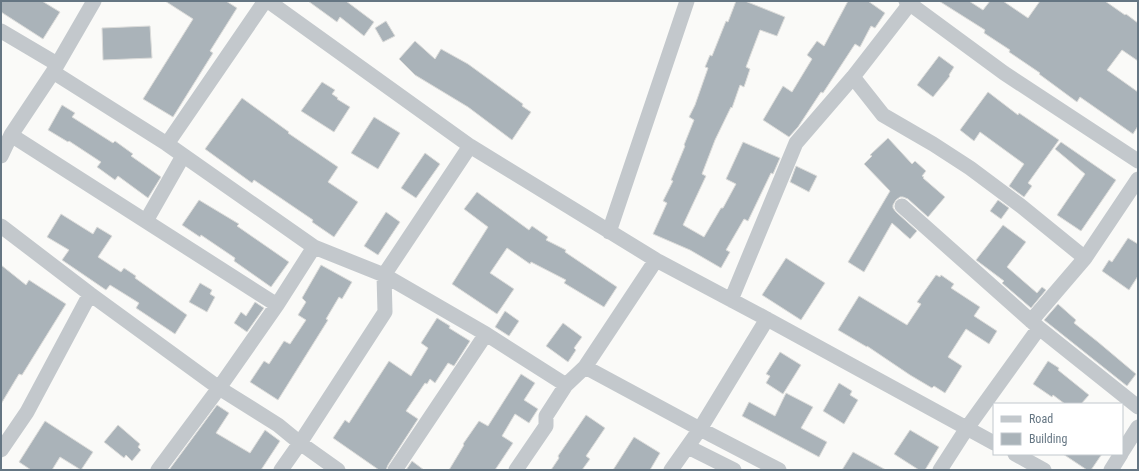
<svg xmlns="http://www.w3.org/2000/svg" width="1139" height="471" viewBox="0 0 1139 471" font-family="'Roboto Condensed',sans-serif">
<style>
.building{fill:#aab3b9;stroke:#dcdcda}
.lines{fill:none;stroke-linecap:round;stroke-linejoin:round}
.street{stroke:#c3c8cc;stroke-width:15}
</style>
<rect width="100%" height="100%" fill="#fafaf8"/>
<path class="building" d="M1 1H42L60 12 43 39 1 12Z
M165 1H226L237 8 210 51 213 53 173 117 143 99 193 19Z
M308 1H346L374 22 364 36 340 17 337 22Z
M736 1H745L785 17 777 36 760 30 746 67 750 69 744 87 740 85 732 108 731 107 715 140 702 174 706 176 683 225 704 237 721 208H723L736 184 726 179 743 142 780 158 773 174 771 173 748 221 744 219 726 250 730 252 721 268 690 250 653 234 667 203 663 201 673 181 671 180 685 146 684 145 694 120 689 117 695 105 708 68 705 67 710 55 712 56 726 21 728 22Z
M848 1H868L885 13 875 28 871 26 860 47 855 44 823 93 821 92 798 127 789 137 763 120 783 86 792 92 812 59 807 55 817 41 824 46Z
M939 1H969L983 10 990 1H1003L1028 18 1040 1H1105L1125 15 1126 14 1138 23V61L1122 50 1107 70 1138 92V126L1133 134 1080 97 1077 102 1039 74 1040 73 1009 52 1010 50 984 33 985 30Z
M386 21 395 36 383 42 375 28Z
M150 26 152 58 103 60 102 28Z
M415 41 435 59 441 49 468 64 523 104 522 106 531 112 512 140 468 107 415 75 399 59Z
M939 56 954 67 949 75 950 76 933 97 917 85Z
M322 82 335 90 332 94 338 98 337 99 350 107 334 132 301 111Z
M988 92 1018 115 1019 113 1059 140 1028 183 1032 186 1024 197 1009 186 1024 164 980 132 974 141 960 130Z
M242 98 289 132 288 133 338 167 328 182 358 202 334 237 312 222 313 220 254 180 252 183 205 149Z
M62 105 75 113 72 117 113 143 115 141 133 154 131 156 161 177 148 198 118 176 115 180 97 167 101 162 69 141 68 142 48 130Z
M374 117 400 133 378 169 351 153Z
M888 138 912 164 915 161 926 171 922 176 924 177 923 178 945 197 928 217 908 199 903 197H900L896 200 893 205V208L896 212 917 231 910 239 892 223 864 272 848 262 890 191 864 164 872 156 870 155Z
M1061 142 1116 180 1081 231 1057 215 1085 174 1055 149Z
M425 153 440 164 416 198 401 188Z
M796 166 817 176 809 192 790 182Z
M477 192 529 230 532 226 548 237 546 240 566 250 565 252 617 287 604 307 564 283 566 280 531 262 530 264 507 248 490 273 514 289 497 314 452 284 488 227 464 209Z
M199 200 239 224 237 226 289 262 271 287 234 261 235 258 201 235 200 237 182 225Z
M998 200 1009 208 1001 219 990 211Z
M386 212 400 222 378 255 364 246Z
M61 214 93 234 97 227 112 236 98 257 121 272 124 268 136 276 135 278 187 315 175 334 136 308 139 303 110 285 106 290 62 260 69 250 47 237Z
M1003 225 1026 242 1007 267 1037 293 1042 287 1046 290 1031 308 1002 283 1004 281 976 260Z
M1128 238 1138 244V276L1129 290 1102 271 1109 260 1112 262Z
M786 258 825 283 801 320 762 295Z
M1 265 26 285 29 280 66 304 22 375 19 374 1 404Z
M321 265 352 282 342 299 339 297 326 319 328 320 278 400 250 382 264 361 269 364 284 341 290 344 306 320 298 315 306 302 302 298Z
M936 275 940 277 941 275 954 284 951 288 980 307 974 316 997 331 989 344 966 329 948 357 962 366 945 393 934 386 932 388 910 375 867 346V347L838 330 859 296 907 325 921 304 917 302Z
M200 283 212 290 210 294 215 297 207 312 189 302Z
M255 302 264 308 247 332 234 323 241 312 246 316Z
M1058 304 1076 320 1074 323 1098 342 1136 374 1127 386 1044 320Z
M505 311 519 321 509 336 495 327Z
M437 318 450 326 449 328 470 341 454 366 448 363 435 383 430 379 427 384 425 383 406 411 418 419 388 465 386 470H379L333 438 345 420 349 423 389 361 411 376 428 348 421 343Z
M563 323 582 337 574 348 576 350 568 362 546 346Z
M780 352 801 365 783 394 766 383 770 376 766 374Z
M1048 361 1059 368 1058 370 1089 395 1081 404H1065L1053 395 1052 397 1033 384Z
M521 374 535 383 524 400 538 409 529 423 515 414 502 436 513 443 495 470H449L464 445 463 444 479 421 488 426Z
M839 383 852 391 850 395 858 400 844 424 823 411Z
M786 393 813 407 801 428 827 442 819 457 742 416 749 402 775 416Z
M217 405 229 413 216 433 250 453 265 430 280 441 261 470H169Z
M586 415 605 428 586 456 590 459 582 470H551L559 458 558 456Z
M45 421 93 452 81 470 60 457 52 470H31L19 462Z
M118 425 140 444 138 447 141 450 132 461 126 455 124 458 104 442Z
M910 430 939 447 925 470H919L894 454Z
M634 437 660 453 650 470H613Z
M853 452 886 470H842Z
M1063 454H1102L1091 470H1087Z
M412 461 424 470H406Z"/>
<g class="lines">
<path class="street" d="M268 1 470 146 656 260 767 319 994 443
M906 1 1004 73 1138 161
M1 31 57 64
M53 72 167 144 314 247 384 275 486 334 566 385
M853 77 883 115 933 144 970 168 1021 206 1085 258
M11 135 277 305
M167 144 265 1
M1 156 11 135 53 72 94 1
M902 206 1039 328 1138 407
M146 221 183 156
M1 226 90 294 219 388 278 425 300 443 338 470
M609 232 687 1
M731 300 796 143 853 77 912 1
M1031 321 1085 258 1138 179
M585 367 700 429 779 470
M688 447 734 470
M1 450 27 412 90 294
M1122 452 1138 427
M1015 454 1044 470
M158 470 219 388 277 305 314 247
M281 470 300 443 385 312 384 275 470 146
M395 470 486 334
M516 470 546 426V416L566 385 585 367 656 260
M671 470 700 429 767 319
M940 470 967 428 1039 328
M1111 470 1121 454"/>
</g>
<rect width="1139" height="471" fill="none" stroke="#657683" stroke-width="4"/>
<rect x="993" y="403" width="130" height="52" fill="#ffffff" stroke="#c1c8cd"/>
<rect x="1001" y="416" width="20" height="6" fill="#c3c8cc" stroke="#c1c8cd"/>
<text x="1029" y="423" font-size="12" fill="#657683">Road</text>
<rect x="1001" y="433" width="20" height="12" fill="#aab3b9" stroke="#c1c8cd"/>
<text x="1029" y="443" font-size="12" fill="#657683">Building</text>
</svg>
